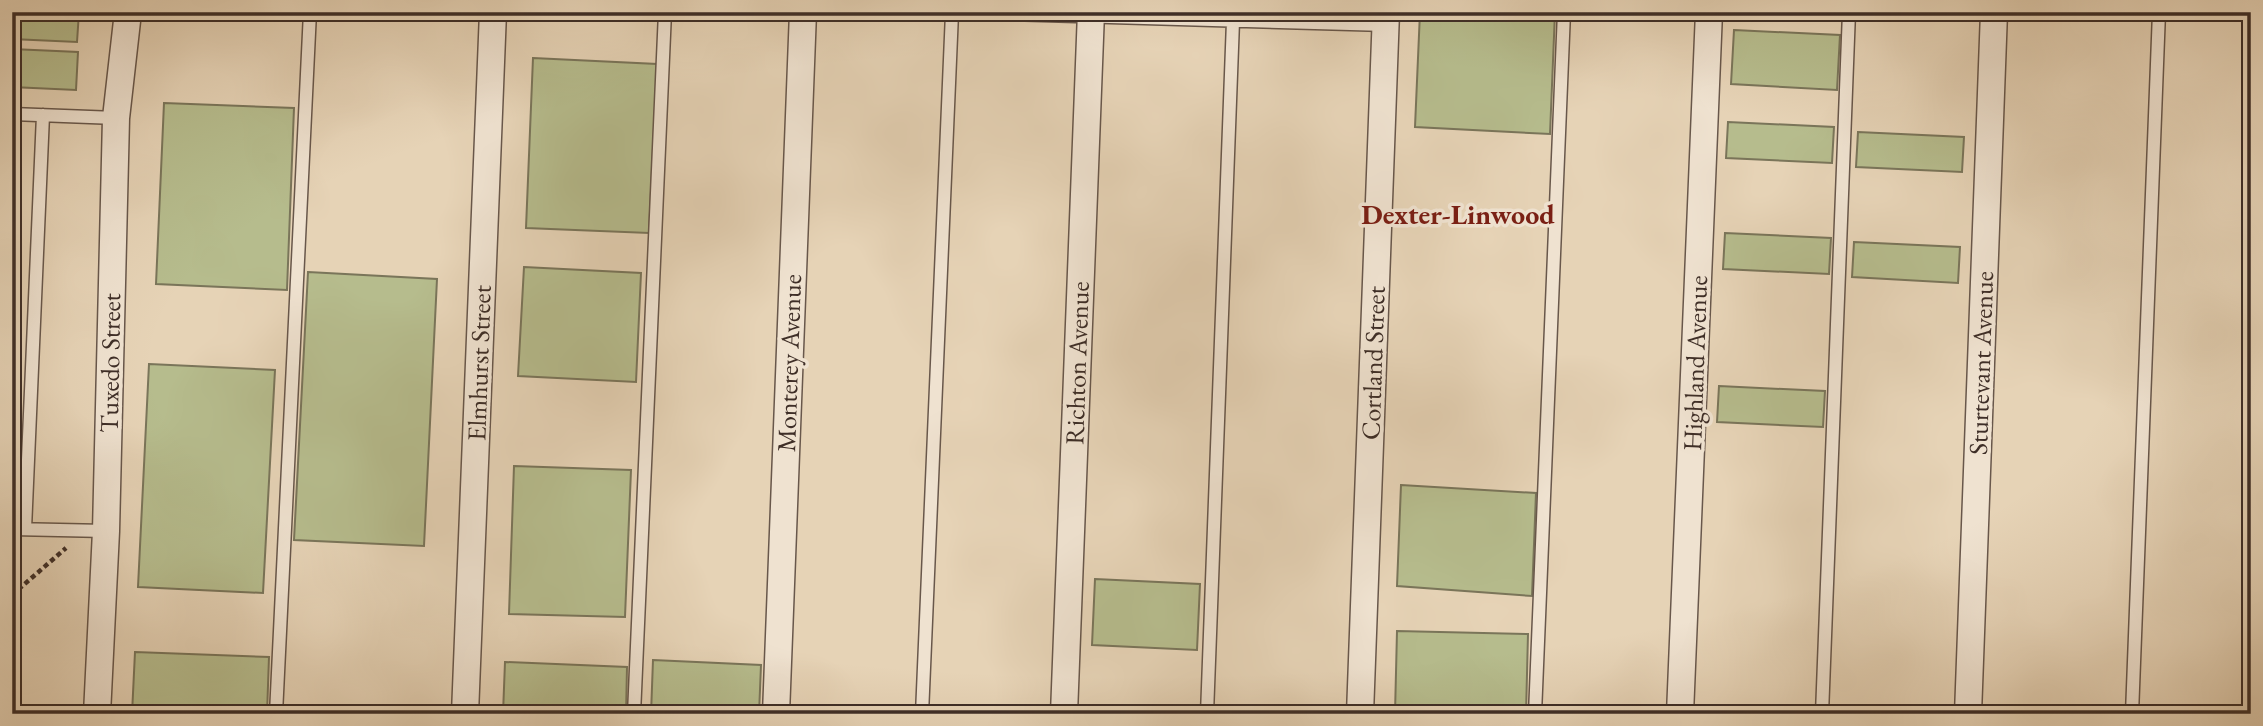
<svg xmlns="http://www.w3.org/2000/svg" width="2263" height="726" viewBox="0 0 2263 726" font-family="'EB Garamond',serif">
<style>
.green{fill:#b6bc8d;stroke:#7a755a;stroke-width:2}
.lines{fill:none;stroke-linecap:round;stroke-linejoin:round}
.lane-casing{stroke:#68574b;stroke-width:15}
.street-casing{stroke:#68574b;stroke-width:29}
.path{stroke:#3e2e27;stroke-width:4.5;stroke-dasharray:5 3.5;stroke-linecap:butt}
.lane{stroke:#efe2d0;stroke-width:12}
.street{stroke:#efe2d0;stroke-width:26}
.labels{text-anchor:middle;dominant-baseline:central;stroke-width:7;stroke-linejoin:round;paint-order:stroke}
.street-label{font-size:26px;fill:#3e2e27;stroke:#efe2d0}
.neighbourhood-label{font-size:28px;font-weight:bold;fill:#7a1f14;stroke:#efe2d0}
</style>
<rect width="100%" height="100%" fill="#e6d3b6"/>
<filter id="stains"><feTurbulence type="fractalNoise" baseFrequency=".00286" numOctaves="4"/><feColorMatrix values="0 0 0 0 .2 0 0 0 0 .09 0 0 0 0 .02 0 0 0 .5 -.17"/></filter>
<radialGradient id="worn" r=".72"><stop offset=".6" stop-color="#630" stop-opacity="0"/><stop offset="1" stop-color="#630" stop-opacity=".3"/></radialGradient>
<path class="green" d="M12 12H79L77 42 12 39Z
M1420 12H1555L1550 134 1415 127Z
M1734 30 1840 35 1837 90 1731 84Z
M12 49 78 52 76 90 12 87Z
M533 58 657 64 649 233 526 228Z
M164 103 294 108 287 290 156 284Z
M1728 122 1834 127 1832 163 1726 158Z
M1858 132 1964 137 1962 172 1856 167Z
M1725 233 1831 238 1829 274 1723 269Z
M1854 242 1960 247 1958 283 1852 277Z
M524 267 641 273 636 382 518 376Z
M308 272 437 279 424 546 294 540Z
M149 364 275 370 263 593 138 587Z
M1719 386 1825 391 1823 427 1717 422Z
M514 466 631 470 625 617 509 614Z
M1401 485 1536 493 1532 596 1397 586Z
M1095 579 1200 584 1197 650 1092 645Z
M1397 631 1528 634 1526 714H1395Z
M135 652 269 657 267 714H132Z
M653 660 761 665 759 714H651Z
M505 662 627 667 626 714H503Z"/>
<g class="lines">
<defs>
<path id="lane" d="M938 12 1386 25
M12 114 116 118
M12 529 106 531
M25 529 43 115
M276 714 310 12
M634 714 665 12
M922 714 952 13
M1207 714 1233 21
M1535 714 1564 12
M1822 714 1849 12
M2132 714 2159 12"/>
<path id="street" d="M97 714 106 531 116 118 128 12
M465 714 493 12
M776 714 803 12
M1064 714 1091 12
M1360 714 1386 12
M1680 714 1709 12
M1968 714 1994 12"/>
</defs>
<use href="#lane" class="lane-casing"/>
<use href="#street" class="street-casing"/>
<path class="path" d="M12 595 66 548"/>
<use href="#lane" class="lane"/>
<use href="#street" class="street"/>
</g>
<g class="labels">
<g class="street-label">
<text transform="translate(110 363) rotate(-89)">Tuxedo Street</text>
<text transform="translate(479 363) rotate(-88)">Elmhurst Street</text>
<text transform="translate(789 363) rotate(-88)">Monterey Avenue</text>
<text transform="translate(1077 363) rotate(-88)">Richton Avenue</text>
<text transform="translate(1373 363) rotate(-88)">Cortland Street</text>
<text transform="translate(1695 363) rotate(-88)">Highland Avenue</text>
<text transform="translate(1981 363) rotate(-88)">Sturtevant Avenue</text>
</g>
<g class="neighbourhood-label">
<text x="1458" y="214">Dexter-Linwood</text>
</g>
</g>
<rect width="2263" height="726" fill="none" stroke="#e6d3b6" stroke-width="42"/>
<rect x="14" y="14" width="2235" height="698" fill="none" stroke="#3e2e27" stroke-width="3.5"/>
<rect x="21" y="21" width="2221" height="684" fill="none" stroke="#3e2e27" stroke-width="2"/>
<rect width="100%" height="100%" filter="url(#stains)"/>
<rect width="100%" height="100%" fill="url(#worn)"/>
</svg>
